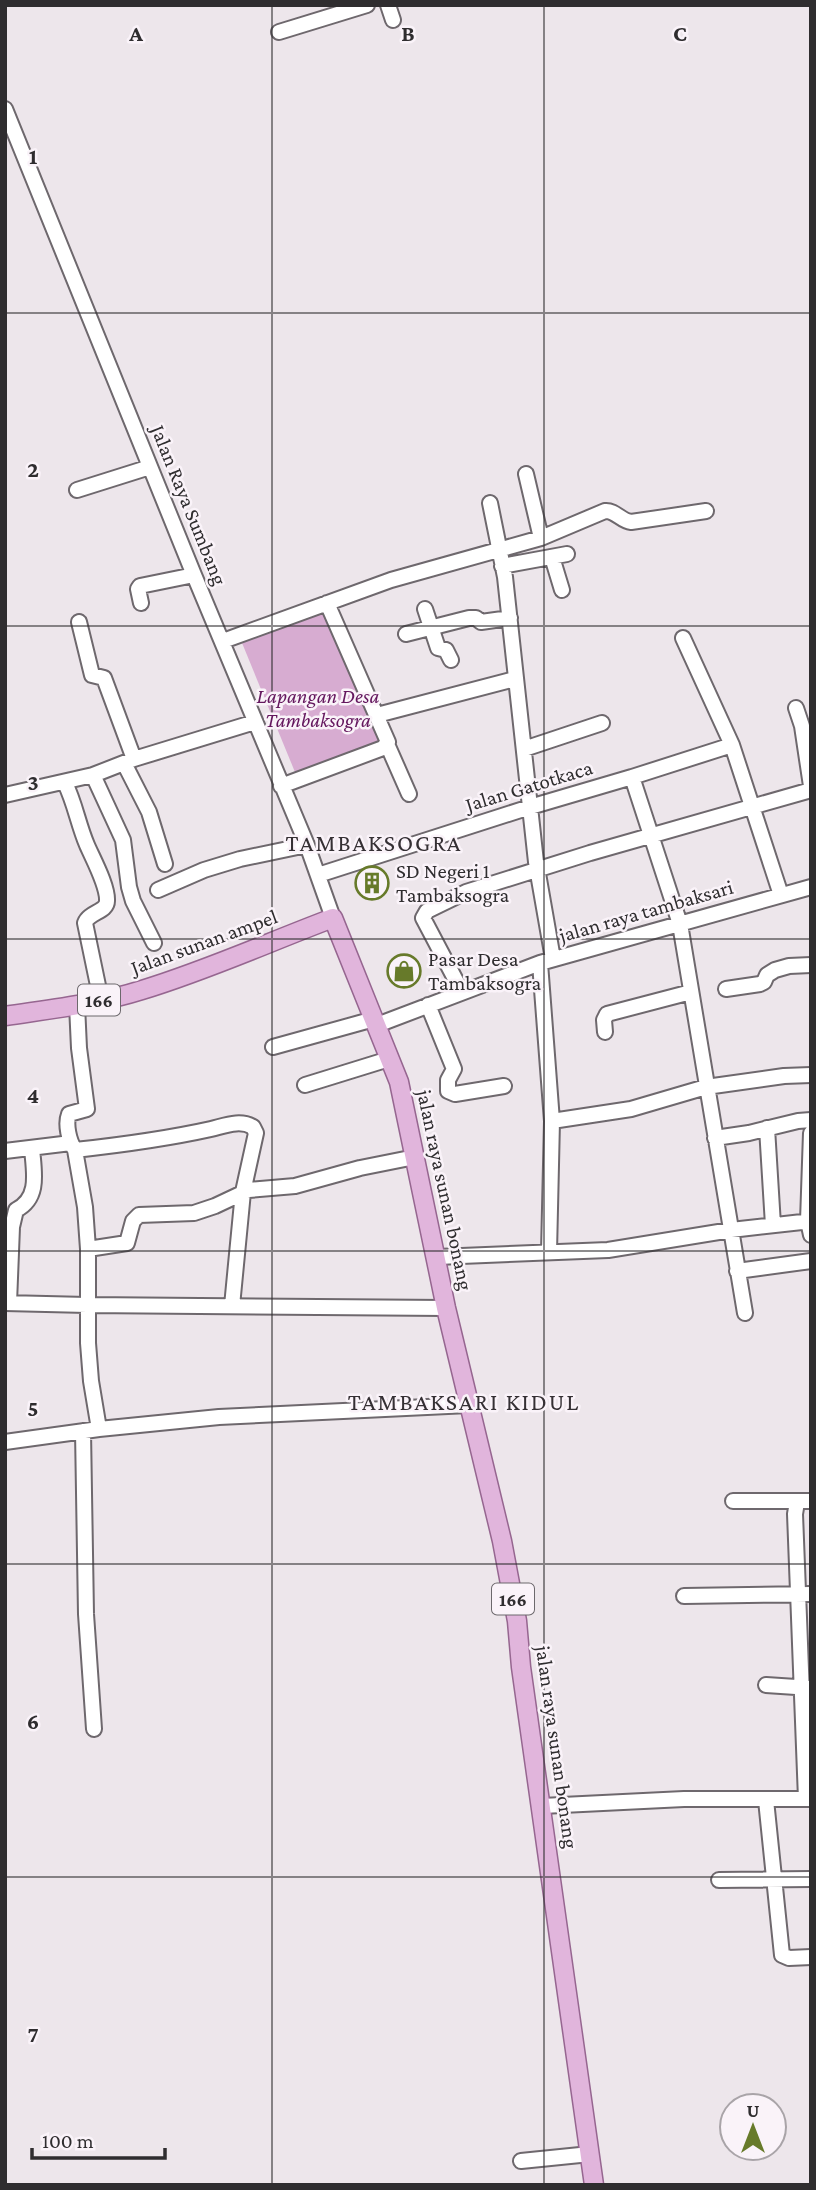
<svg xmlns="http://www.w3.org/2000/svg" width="816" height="2190" viewBox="0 0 816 2190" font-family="'Crimson Pro',serif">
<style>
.green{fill:#d7acd1}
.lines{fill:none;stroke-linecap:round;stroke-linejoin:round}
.minor-casing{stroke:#6e686d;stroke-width:18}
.major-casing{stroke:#966690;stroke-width:21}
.minor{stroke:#fff;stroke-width:14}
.major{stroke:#e1b5dc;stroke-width:18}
.grid{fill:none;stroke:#2f2d2f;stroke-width:2;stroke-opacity:0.55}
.labels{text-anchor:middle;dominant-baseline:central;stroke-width:5;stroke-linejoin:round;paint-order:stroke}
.shield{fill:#faf3f9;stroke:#6c686c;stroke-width:2}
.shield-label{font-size:19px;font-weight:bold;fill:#2f2d2f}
.street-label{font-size:21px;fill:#2f2d2f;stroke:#faf3f9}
.park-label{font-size:21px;font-style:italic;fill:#64175e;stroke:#faf3f9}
.poi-label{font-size:21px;fill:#2f2d2f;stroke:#faf3f9;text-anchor:start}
.quarter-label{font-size:24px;letter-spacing:2px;fill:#353034;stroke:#faf3f9}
.grid-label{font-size:23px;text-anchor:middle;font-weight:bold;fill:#2f2d2f;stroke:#faf3f9;stroke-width:5;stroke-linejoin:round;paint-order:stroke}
</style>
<rect width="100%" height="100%" fill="#ede6eb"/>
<path class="green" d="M320 610 326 613 382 741 378 747 297 777 240 638Z"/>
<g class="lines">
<defs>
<path id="minor" d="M388 5 393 20
M279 32 367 5
M5 109 194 575 307 845 333 918
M526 474 541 538
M77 490 150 467
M490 503 505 577 536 862 553 959
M552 557 562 590
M502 566 567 554
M141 603 138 589 140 586 194 575
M425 609 438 648 446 650 451 660
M79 622 92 675 104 678 134 759
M406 634 469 618H476L481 622 510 618
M683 638 732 745 781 895
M223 641 391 580 541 538 605 511C615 510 621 521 631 522L706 511
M796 708 802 726 811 786
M377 715 515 679
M387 744 409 794
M524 749 602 723
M124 763 149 812 165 864
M93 775 123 840 129 887 133 901 154 943
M632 777 680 924 745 1313
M65 783C75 803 78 824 87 845 93 859 108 886 107 901 107 912 89 912 85 923L101 1000
M281 786 383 748 388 742 327 603
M5 795 93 775 134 759 255 722
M318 875 530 807 632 777 732 745
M158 890 204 870 240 859 307 845
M540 963 552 1121 549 1252
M726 989 760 984 764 982 767 975 775 970 789 966 811 965
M462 992 423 918 427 911 466 892 590 853 811 790
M77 1005 79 1048 87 1109 69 1114C65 1124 69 1141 75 1150L85 1207 88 1249V1343L91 1381 99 1429
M428 1005 454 1069 448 1080V1091L455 1094 504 1086
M377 1025 540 963 811 887
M605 1032 604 1020 607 1014 691 992
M273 1047 374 1019
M305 1085 389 1059
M552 1121 631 1109 706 1087 784 1076 811 1075
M767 1128 773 1225
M811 1133 808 1221 811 1235
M715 1138 749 1133 798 1121 811 1120
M75 1150C121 1145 166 1139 211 1129 224 1126 240 1119 253 1127L256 1133 243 1192 232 1306
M5 1151 71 1143
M88 1249 127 1243 133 1221 139 1215 194 1213 215 1206 249 1190 295 1186 360 1168 415 1157
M437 1257 608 1250 731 1230 811 1221
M737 1271 811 1261
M5 1303 87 1305 446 1308
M9 1303 12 1227 16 1210C40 1198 34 1172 32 1149
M83 1431 86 1614 94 1729
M5 1442 99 1429 219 1417 469 1405
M733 1501H811
M797 1502 795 1514 806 1799
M684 1596 811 1594
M766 1685 811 1688
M766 1800 782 1955 789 1958 811 1957
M542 1806 684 1799H811
M719 1880 811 1879
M521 2161 590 2154"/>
<path id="major" d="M5 1016C51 1009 98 1004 142 990 208 970 269 942 333 918L399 1082 446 1308 502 1541 517 1621 521 1667 594 2185"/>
</defs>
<use href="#minor" class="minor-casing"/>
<use href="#major" class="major-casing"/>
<use href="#minor" class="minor"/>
<use href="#major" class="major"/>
</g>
<path class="grid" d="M272 5V2185M544 5V2185M5 313H811M5 626H811M5 939H811M5 1251H811M5 1564H811M5 1877H811"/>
<defs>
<symbol id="building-ring" viewBox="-11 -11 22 22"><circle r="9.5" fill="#faf3f9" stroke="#677a2a" stroke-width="1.5"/><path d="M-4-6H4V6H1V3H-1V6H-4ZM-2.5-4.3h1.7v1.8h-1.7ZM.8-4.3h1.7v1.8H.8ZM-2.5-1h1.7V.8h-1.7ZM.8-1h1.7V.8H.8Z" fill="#677a2a"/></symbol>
<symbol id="shop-ring" viewBox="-11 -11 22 22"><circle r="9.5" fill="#faf3f9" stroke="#677a2a" stroke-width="1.5"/><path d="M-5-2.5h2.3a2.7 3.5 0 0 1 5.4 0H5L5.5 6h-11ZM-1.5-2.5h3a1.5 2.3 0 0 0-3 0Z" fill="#677a2a"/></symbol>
</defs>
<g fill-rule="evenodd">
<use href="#building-ring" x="353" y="864" width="38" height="38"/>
<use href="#shop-ring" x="385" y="952" width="38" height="38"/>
</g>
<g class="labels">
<g class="shield">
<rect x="78" y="984.5" width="42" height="31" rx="5"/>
<rect x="492" y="1583.5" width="42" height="31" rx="5"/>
</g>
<g class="shield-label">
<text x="99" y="1000">166</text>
<text x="513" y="1599">166</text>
</g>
<g class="street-label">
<text transform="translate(189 505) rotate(68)">Jalan Raya Sumbang</text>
<text transform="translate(529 786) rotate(-17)">Jalan Gatotkaca</text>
<text transform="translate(646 911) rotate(-16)">jalan raya tambaksari</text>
<text transform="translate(204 942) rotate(-20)">Jalan sunan ampel</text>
<text transform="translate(445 1190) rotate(78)">jalan raya sunan bonang</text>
<text transform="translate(557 1747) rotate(82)">jalan raya sunan bonang</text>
</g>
<g class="park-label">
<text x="318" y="696">Lapangan Desa<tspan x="318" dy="24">Tambaksogra</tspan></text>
</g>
<g class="poi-label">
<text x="396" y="871">SD Negeri 1<tspan x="396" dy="24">Tambaksogra</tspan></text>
<text x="428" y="959">Pasar Desa<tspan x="428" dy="24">Tambaksogra</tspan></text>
</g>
<g class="quarter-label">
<text x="374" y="842">TAMBAKSOGRA</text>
<text x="464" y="1401">TAMBAKSARI KIDUL</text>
</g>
</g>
<g class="grid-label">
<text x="136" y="41">A</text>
<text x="408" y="41">B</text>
<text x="680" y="41">C</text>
<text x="33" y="164">1</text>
<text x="33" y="477">2</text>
<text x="33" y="790">3</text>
<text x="33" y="1103">4</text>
<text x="33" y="1416">5</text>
<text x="33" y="1729">6</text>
<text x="33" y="2042">7</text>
</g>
<rect width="816" height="2190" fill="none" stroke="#2f2d2f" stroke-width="14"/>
<g transform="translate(753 2127)"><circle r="33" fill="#faf3f9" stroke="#a9a4a8" stroke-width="2"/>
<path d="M0-5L12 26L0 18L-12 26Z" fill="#677a2a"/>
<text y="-10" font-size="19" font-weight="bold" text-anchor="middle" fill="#2f2d2f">U</text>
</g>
<path d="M32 2148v10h133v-10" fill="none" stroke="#2f2d2f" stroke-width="3.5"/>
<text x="42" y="2148" font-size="21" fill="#2f2d2f" stroke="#faf3f9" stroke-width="5" paint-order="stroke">100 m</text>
</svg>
